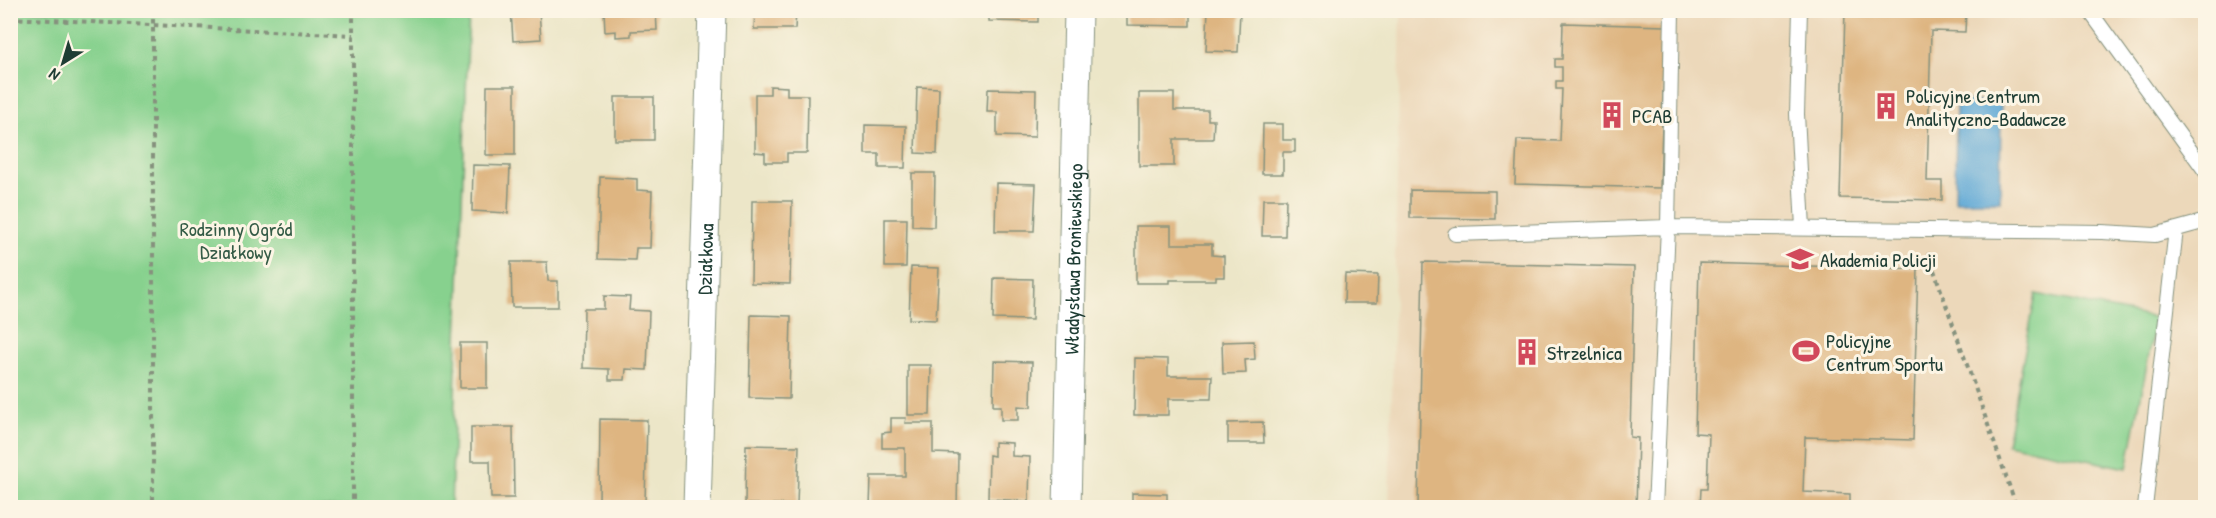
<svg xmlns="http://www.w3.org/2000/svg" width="2216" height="518" viewBox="0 0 2216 518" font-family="'Patrick Hand',sans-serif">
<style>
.built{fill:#ecd8ba}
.green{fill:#87d18e;stroke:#538761;stroke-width:1.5}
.water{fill:#5fa8d6;stroke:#3f7285;stroke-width:1.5}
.building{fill:#deb581}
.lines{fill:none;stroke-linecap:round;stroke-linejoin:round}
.lane-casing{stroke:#86927e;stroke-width:16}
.street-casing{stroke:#86927e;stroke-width:29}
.path{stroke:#86927e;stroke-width:4;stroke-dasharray:4.5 4.5;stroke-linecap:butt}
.lane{stroke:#fff;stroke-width:14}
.street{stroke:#fff;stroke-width:27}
.labels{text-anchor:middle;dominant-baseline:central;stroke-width:6;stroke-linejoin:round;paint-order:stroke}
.poi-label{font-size:20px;fill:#1f3d34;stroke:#fcf5e5;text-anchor:start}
.park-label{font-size:20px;fill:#345b46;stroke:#fcf5e5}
.street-label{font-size:20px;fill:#1f3d34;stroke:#fcf5e5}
</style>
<rect width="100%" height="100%" fill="#fcf5e5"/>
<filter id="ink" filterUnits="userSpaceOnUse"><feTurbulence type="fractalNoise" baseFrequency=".0167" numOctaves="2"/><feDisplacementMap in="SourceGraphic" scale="12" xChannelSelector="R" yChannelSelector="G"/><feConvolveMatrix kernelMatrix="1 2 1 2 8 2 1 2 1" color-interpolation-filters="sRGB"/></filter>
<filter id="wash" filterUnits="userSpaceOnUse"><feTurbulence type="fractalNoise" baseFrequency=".008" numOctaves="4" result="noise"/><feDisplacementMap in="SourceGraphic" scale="24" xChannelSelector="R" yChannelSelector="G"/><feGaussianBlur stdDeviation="1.35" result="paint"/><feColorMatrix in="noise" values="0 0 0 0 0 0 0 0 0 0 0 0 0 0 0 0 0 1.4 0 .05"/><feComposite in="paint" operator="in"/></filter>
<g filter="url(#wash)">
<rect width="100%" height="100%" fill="#ece6c8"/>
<path class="built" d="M1401 11H2205V507H1389Z"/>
<path class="green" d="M10 11H469L451 507H11Z
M2036 294 2156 318 2127 468 2007 444Z"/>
<path class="water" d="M1956 101H2001L2000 201H1955Z"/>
<g id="blocks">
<path class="building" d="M511 10H539L541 39 513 41Z
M604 10H656L657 30 631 31V36L616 37V31L605 32Z
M755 10H796L795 29H754Z
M977 10H1038V22L989 21V15H977Z
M1127 10H1190V26L1127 25Z
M1208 10 1240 12 1238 52 1206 51Z
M1845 10H1966L1965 32 1931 31 1927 181H1942V200L1840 198Z
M1563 23 1665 26 1660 188 1515 184 1517 140 1560 141 1562 89H1556V81H1562V67H1555V59H1562Z
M487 86H515V155H486Z
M770 86 787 87V95H808L807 153H787V162H765V153L755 152V94H770Z
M917 87 939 88 937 154 915 153Z
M988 89 1036 90 1035 137 997 136V112H987Z
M1139 93H1174V110H1208V120H1214L1213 139H1174V166H1139Z
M615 97H654V140H615Z
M1263 124H1283V140H1295V152H1283V174H1262Z
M865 125 906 126 905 168H879V154H865Z
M473 165 510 166 508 213 472 211Z
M912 173H935L934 227 912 226Z
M600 177 637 179V190L652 191 650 248H636L635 260 598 259Z
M996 183 1036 184 1034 231H995Z
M1410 190 1495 191V219L1410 218Z
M1263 199H1286L1285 236H1262Z
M752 201H792L790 284 751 283Z
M885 219H907L906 267H885Z
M1136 226H1171V244H1212V255L1224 256V277H1216V280H1170V283H1136Z
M511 262H547L548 281H558V307H512Z
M1423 262 1634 267 1630 437 1638 438 1636 508H1418Z
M1699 263 1918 269 1913 440 1805 437 1803 492 1850 494V508H1700L1701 489H1707L1709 434 1695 433Z
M911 267 939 268 936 320 909 319Z
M1345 274 1378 275 1377 303H1344Z
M994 278 1033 279 1032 320 993 319Z
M604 296 630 297 629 310 649 311 647 370 626 369 625 380H609V369L583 368 584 309H604Z
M751 315 791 316 789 399 749 398Z
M1254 341 1255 359 1245 360 1246 373 1223 374 1222 342Z
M460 343H487V388H460Z
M1135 358 1168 359V376H1212L1211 399H1168V415H1134Z
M994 361 1032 362 1031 407 1018 406V420H1001V406H993Z
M908 365H931L930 415H908Z
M891 418H906L905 423H933V453L958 454 957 508 931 507 932 503H904L903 508H870L871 476H905V448H882V433L891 432Z
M600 419 647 420 645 503 599 501Z
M1263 422 1264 443H1228V423Z
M471 427H513L514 498H491L490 461H471Z
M994 442 1012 443V456L1030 457 1029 501 988 499 989 455 994 456Z
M746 445 799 446 797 505 773 504V508H757L758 504H745Z
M1132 493 1167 494V505H1177V508H1132Z"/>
</g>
</g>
<g filter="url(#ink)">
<use href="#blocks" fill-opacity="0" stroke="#86927e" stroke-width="1.5"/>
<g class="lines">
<defs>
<path id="lane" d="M1800 10 1797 114 1803 228
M2089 10 2206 172
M1455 234 1668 227 2102 232 2155 235 2206 221
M1655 508 1668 227 1672 10
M2145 508 2176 229"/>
<g id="street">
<path id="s1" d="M697 508 712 10"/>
<path id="s2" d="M1067 508 1078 10"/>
</g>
</defs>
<use href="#lane" class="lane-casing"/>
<use href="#street" class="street-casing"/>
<path class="path" d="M153 10V508
M10 18 353 35
M1928 253 2017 508
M353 508V10"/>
<use href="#lane" class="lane"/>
<use href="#street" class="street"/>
</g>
</g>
<defs>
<symbol id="building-bare" viewBox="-9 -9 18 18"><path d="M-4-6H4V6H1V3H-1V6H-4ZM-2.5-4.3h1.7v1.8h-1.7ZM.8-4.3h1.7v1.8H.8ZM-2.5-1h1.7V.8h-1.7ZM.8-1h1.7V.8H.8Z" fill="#d1495b" stroke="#fcf5e5" stroke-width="2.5" paint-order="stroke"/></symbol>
<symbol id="university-bare" viewBox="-9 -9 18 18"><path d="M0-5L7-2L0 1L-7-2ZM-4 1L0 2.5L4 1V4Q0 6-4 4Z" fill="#d1495b" stroke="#fcf5e5" stroke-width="2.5" paint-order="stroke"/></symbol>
<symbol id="stadium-bare" viewBox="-9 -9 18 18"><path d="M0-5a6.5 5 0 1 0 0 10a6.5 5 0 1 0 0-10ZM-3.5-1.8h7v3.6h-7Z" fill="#d1495b" stroke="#fcf5e5" stroke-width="2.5" paint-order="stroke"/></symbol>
</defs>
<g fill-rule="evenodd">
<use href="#building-bare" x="1867" y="87" width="38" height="38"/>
<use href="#building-bare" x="1593" y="96" width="38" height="38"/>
<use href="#university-bare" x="1781" y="240" width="38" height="38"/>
<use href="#stadium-bare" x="1787" y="332" width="38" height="38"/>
<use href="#building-bare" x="1508" y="333" width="38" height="38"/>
</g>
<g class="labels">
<g class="poi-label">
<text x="1906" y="95">Policyjne Centrum<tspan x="1906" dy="23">Analityczno-Badawcze</tspan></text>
<text x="1632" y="115">PCAB</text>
<text x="1820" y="259">Akademia Policji</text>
<text x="1826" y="340">Policyjne<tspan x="1826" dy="23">Centrum Sportu</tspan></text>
<text x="1547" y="352">Strzelnica</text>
</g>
<g class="park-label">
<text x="236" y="228">Rodzinny Ogród<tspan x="236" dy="23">Działkowy</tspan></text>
</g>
<g class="street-label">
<text stroke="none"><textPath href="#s1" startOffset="249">Działkowa</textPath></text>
<text stroke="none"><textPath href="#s2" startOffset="249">Władysława Broniewskiego</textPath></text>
</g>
</g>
<rect width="2216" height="518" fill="none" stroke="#fcf5e5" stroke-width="36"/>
<g transform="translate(63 63) rotate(217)" stroke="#fcf5e5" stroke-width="4.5" paint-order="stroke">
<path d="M0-4.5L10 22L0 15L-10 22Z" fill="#1f3d34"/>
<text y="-9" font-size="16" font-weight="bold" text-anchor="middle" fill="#1f3d34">N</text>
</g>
</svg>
